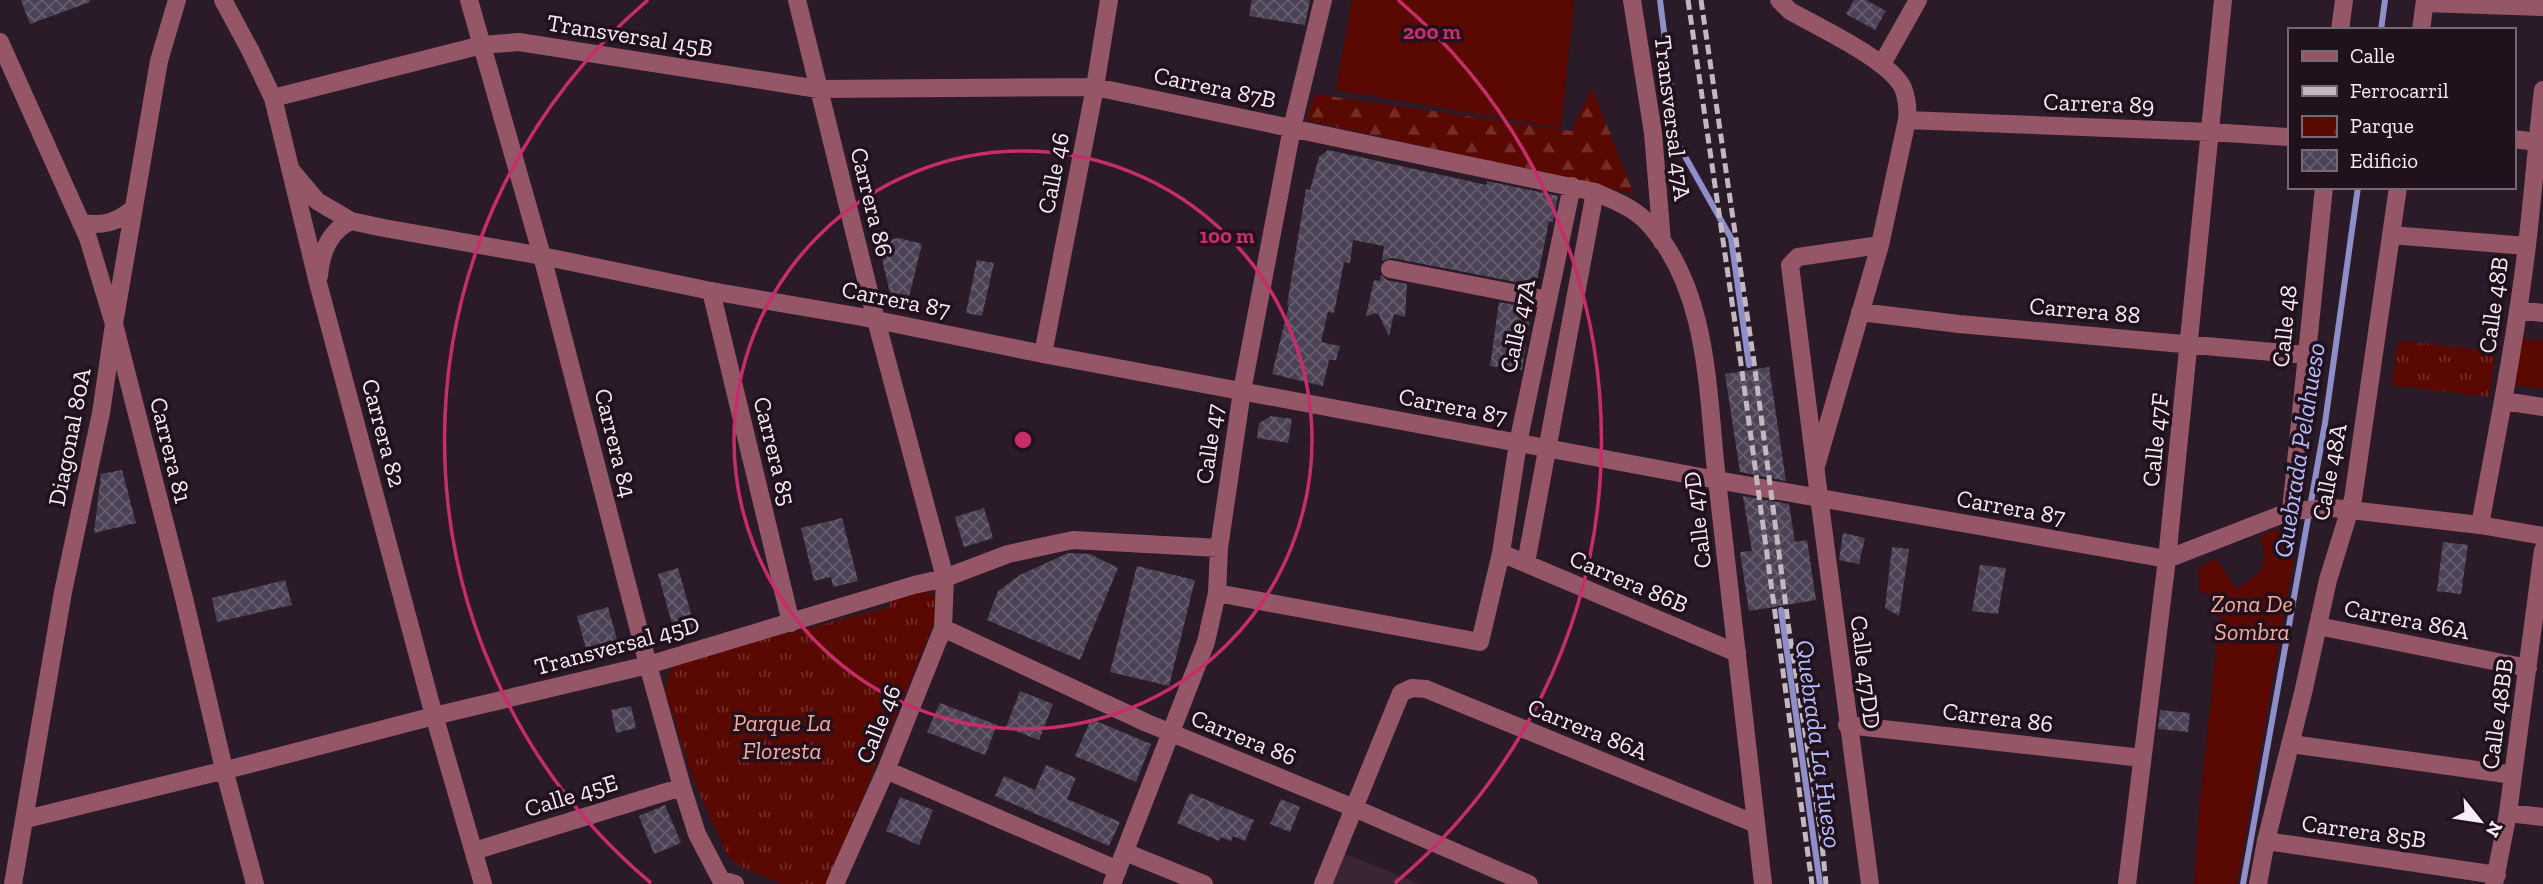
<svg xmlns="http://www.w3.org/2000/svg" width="2543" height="884" viewBox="0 0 2543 884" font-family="'Zilla Slab',serif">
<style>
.built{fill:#3a2535}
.green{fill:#590901}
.forest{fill:url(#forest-firs)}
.park{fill:url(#park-tufts)}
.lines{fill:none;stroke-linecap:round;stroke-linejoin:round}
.stream{stroke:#8e8ec9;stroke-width:6}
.building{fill:url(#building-cross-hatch)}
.minor{stroke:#955767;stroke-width:18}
.tertiary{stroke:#955767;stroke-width:18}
.rail{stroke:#c3b7c0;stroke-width:5;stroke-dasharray:10 5;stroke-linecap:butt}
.ring{fill:none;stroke:#c72d6a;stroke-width:3.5}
.labels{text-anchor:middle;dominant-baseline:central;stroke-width:7;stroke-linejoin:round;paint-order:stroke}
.street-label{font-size:24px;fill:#f7ecf4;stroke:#21111d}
.park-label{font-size:24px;font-style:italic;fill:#f7ab9c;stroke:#21111d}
.water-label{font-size:26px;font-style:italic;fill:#b5bcfe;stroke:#21111d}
.centre{fill:#c72d6a;stroke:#21111d;stroke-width:3.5}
.ring-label{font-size:21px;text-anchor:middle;font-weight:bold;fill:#c72d6a;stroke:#21111d;stroke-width:7;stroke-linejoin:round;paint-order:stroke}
</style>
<defs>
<pattern id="forest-firs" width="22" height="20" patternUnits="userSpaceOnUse" patternTransform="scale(1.75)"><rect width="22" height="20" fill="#590901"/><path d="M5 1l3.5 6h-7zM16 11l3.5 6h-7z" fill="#722d27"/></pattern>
<pattern id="park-tufts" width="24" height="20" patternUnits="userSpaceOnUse" patternTransform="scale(1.75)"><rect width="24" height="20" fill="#590901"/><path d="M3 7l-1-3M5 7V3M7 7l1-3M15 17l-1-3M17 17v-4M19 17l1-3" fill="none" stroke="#722d27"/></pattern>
<pattern id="building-cross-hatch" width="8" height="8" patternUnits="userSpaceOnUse" patternTransform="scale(1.75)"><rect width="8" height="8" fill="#4b4255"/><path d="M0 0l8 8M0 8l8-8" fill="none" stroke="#665d6e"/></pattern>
</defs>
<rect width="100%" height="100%" fill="#2b1a27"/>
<path class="built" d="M1340 852 1421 884H1328Z"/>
<path class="green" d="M1352 0H1574L1561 128 1336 90Z
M2520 338 2543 341V389L2513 385Z
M2273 530 2288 532 2297 540 2237 884H2194L2200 800 2222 596 2200 592 2198 569 2216 558 2236 589C2261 573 2271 569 2260 538Z"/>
<path class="forest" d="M1592 88 1634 194 1306 120 1315 94 1571 131Z"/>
<path class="park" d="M2398 340 2495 352 2489 397 2392 385Z
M923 591 935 595 940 608 827 884H783L740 866 728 857 692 776 666 692 668 676 677 661 887 608 896 594Z"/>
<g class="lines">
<path class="stream" d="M1660 0 1678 144 1731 238 1749 365
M2381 30 2385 0
M1781 610 1820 884
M2243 884 2325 423 2358 187"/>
</g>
<path class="building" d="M21 0H90V2L30 24Z
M1252 0H1310L1305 25 1249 16Z
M1854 0H1866L1886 11 1875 30 1846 14Z
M1328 150 1487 185V181L1558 196 1553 222 1549 221 1536 286 1392 258 1382 261 1384 246 1353 240 1350 263 1344 262 1334 313 1328 312 1321 342 1340 346 1336 360H1329L1323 386 1272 374 1289 305H1287L1306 189 1310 190 1319 157Z
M899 238 922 244 909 297 890 293 878 242Z
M977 260 994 263 982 316 966 313Z
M1381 275 1387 280 1407 284 1405 317 1394 314 1389 336 1378 313 1366 316 1374 280 1380 281Z
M1499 302 1531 308 1522 370 1490 366Z
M1769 367 1786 481 1740 472 1725 374Z
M1271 416 1292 419 1288 443 1257 438 1259 423Z
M122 470 136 523 94 533 101 474Z
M1743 496 1789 504 1795 542 1807 540 1816 600 1749 611 1740 552 1752 551Z
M984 508 993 538 964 547 955 517Z
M842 518 858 581 833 587 831 577 814 581 801 528Z
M1843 533 1865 538 1859 564 1839 560Z
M2443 542 2468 545 2461 594 2437 591Z
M1892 547 1909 549 1899 616 1885 608Z
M1068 553 1090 554 1118 568 1080 660 987 620 998 591 1020 575Z
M1980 565 2006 568 1998 614 1972 611Z
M1137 566 1195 580 1169 686 1110 672Z
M678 568 695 628 675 634 658 574Z
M285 580 292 605 217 622 212 598Z
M608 607 619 647 588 656 577 616Z
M1020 691 1053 704 1039 740 1006 727Z
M940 703 997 725 985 755 927 732Z
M631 706 636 728 616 733 611 710Z
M2160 710 2190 713 2188 732 2158 729Z
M1091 719 1151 744 1136 782 1075 756Z
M1046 765 1076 778 1067 799 1120 822 1109 846 995 796 1004 776 1035 790Z
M1190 793 1254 820 1245 841 1233 836 1231 841 1220 837 1219 841 1177 823Z
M900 797 933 810 919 845 886 831Z
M1281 799 1300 807 1290 832 1270 824Z
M665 805 681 843 654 854 639 816Z"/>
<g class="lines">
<path class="minor" d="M797 0 876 320 945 578 943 628 886 770 835 884
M1632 0 1653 133 1662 242
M1779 0 1790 11C1818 27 1890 60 1903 88 1907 98 1908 110 1907 120L1880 245 1816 466
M2425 3 2543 7
M0 42 88 238 114 324 184 598 224 769 255 884
M1882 64 1918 0
M273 98 482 45 519 42 818 89 1095 87 1595 192C1613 200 1632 207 1646 221 1710 288 1707 394 1717 480
M1907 120 2210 132 2289 137
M2513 139 2537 142
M81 223C103 226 115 223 132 210
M2391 235 2527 246
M542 256 648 665 682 787 697 834 721 880 735 884
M1390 269 1548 300
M711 291 791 623
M2518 310 2543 313
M1860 312 1959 324 2306 355
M1043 354 1095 87 1109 0
M2504 401 2543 407
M1819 497 1790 265 1798 257 1880 245
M2480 525C2497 432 2516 339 2527 245 2533 194 2537 142 2543 90
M1501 553 1737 653
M2167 559 2223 0
M1526 563 1595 192
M1217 593 1480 642 1501 553 1518 443 1572 186
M2318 626 2528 668
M943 628 1147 723 1354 808 1529 884
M1847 725 2142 758
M2291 744 2513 775
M886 770 1118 870
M2508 813 2543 817
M26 819 246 765 434 716 648 665 914 585 945 578 1008 554 1073 540 1219 548
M2266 841 2497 875
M474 851 682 787
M1125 852 1204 884
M13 884 63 592 101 413 114 324 159 61 177 0
M1112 884 1206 642 1217 593 1219 548 1242 391 1292 128 1323 0
M1323 884 1401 693 1412 688 1426 689 1756 824
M2494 884 2508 813 2543 550"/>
<path class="tertiary" d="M223 0 250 50 273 98 318 283 430 701 483 884
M469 0 542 256
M2340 30 2344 0
M2421 30 2425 0
M291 170 317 201 351 221 384 228 542 256 711 291 862 317 1043 354 1717 480 2167 559 2291 511 2333 508 2480 525 2543 536
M319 276C321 252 329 231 351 221
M1717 480 1763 884
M1819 497 1870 884
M2291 511 2324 187
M2127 884 2167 559
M2258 884 2266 841 2303 693 2328 580 2353 499 2398 187"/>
<path class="rail" d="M1688 0 1741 364 1812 884
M1701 0 1754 362 1789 630 1821 834 1826 884"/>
</g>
<g class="ring">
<circle cx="1023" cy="440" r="289"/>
<path d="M651 883A578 578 0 0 1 648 0M1398 0A578 578 0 0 1 1395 883"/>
</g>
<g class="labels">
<g class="street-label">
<text transform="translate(630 35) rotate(9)">Transversal 45B</text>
<text transform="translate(1215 87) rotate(12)">Carrera 87B</text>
<text transform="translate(2099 103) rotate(2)">Carrera 89</text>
<text transform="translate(1673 118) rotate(83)">Transversal 47A</text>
<text transform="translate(1053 173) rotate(-79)">Calle 46</text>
<text transform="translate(872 202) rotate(76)">Carrera 86</text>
<text transform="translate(896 299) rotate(11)">Carrera 87</text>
<text transform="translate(2493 305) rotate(-82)">Calle 48B</text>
<text transform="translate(2085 310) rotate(5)">Carrera 88</text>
<text transform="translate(1517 326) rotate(-78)">Calle 47A</text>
<text transform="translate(2284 326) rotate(-84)">Calle 48</text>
<text transform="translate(1453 406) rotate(11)">Carrera 87</text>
<text transform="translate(384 433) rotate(75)">Carrera 82</text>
<text transform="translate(69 437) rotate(-79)">Diagonal 80A</text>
<text transform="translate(2155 440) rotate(-84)">Calle 47F</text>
<text transform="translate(616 443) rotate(76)">Carrera 84</text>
<text transform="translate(1209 444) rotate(-82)">Calle 47</text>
<text transform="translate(171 450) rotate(76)">Carrera 81</text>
<text transform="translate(775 451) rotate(76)">Carrera 85</text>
<text transform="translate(2329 472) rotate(-79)">Calle 48A</text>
<text transform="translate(2011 507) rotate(10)">Carrera 87</text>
<text transform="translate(1697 520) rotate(-97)">Calle 47D</text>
<text transform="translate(1629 581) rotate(23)">Carrera 86B</text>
<text transform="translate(2407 619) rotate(11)">Carrera 86A</text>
<text transform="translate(617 645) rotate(-15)">Transversal 45D</text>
<text transform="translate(1866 672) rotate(83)">Calle 47DD</text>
<text transform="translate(2497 714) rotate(-82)">Calle 48BB</text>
<text transform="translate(1998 717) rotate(7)">Carrera 86</text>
<text transform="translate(878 724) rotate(-68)">Calle 46</text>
<text transform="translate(1588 729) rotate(22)">Carrera 86A</text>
<text transform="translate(1244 737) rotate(22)">Carrera 86</text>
<text transform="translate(571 795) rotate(-17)">Calle 45E</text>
<text transform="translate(2364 831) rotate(8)">Carrera 85B</text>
</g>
<g class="park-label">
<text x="2252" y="603">Zona De<tspan x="2252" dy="28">Sombra</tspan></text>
<text x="782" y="722">Parque La<tspan x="782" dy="28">Floresta</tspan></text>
</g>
<g class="water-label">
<text transform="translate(2299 450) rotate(-81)">Quebrada Pelahueso</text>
<text transform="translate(1819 744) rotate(82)">Quebrada La Hueso</text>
</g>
</g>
<circle cx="1023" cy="440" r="10" class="centre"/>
<g class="ring-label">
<text x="1432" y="39">200 m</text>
<text x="1227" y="243">100 m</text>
</g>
<rect x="2288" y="28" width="228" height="161" fill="#21111d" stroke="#776973" stroke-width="2"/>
<rect x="2302" y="51" width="35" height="10" fill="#955767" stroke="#776973" stroke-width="2"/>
<text x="2350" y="63" font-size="21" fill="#f7ecf4">Calle</text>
<rect x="2302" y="86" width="35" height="10" fill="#c3b7c0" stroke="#776973" stroke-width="2"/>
<text x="2350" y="98" font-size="21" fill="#f7ecf4">Ferrocarril</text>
<rect x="2302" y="116" width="35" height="21" fill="url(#park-tufts)" stroke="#776973" stroke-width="2"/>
<text x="2350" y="133" font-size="21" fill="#f7ecf4">Parque</text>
<rect x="2302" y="150" width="35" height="21" fill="url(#building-cross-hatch)" stroke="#776973" stroke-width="2"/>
<text x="2350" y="168" font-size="21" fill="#f7ecf4">Edificio</text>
<g transform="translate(2480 821) rotate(120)" stroke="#21111d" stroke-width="5" paint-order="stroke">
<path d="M0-5L12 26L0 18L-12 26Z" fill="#f7ecf4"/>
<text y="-10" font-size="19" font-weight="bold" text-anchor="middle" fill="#f7ecf4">N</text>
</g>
</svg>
